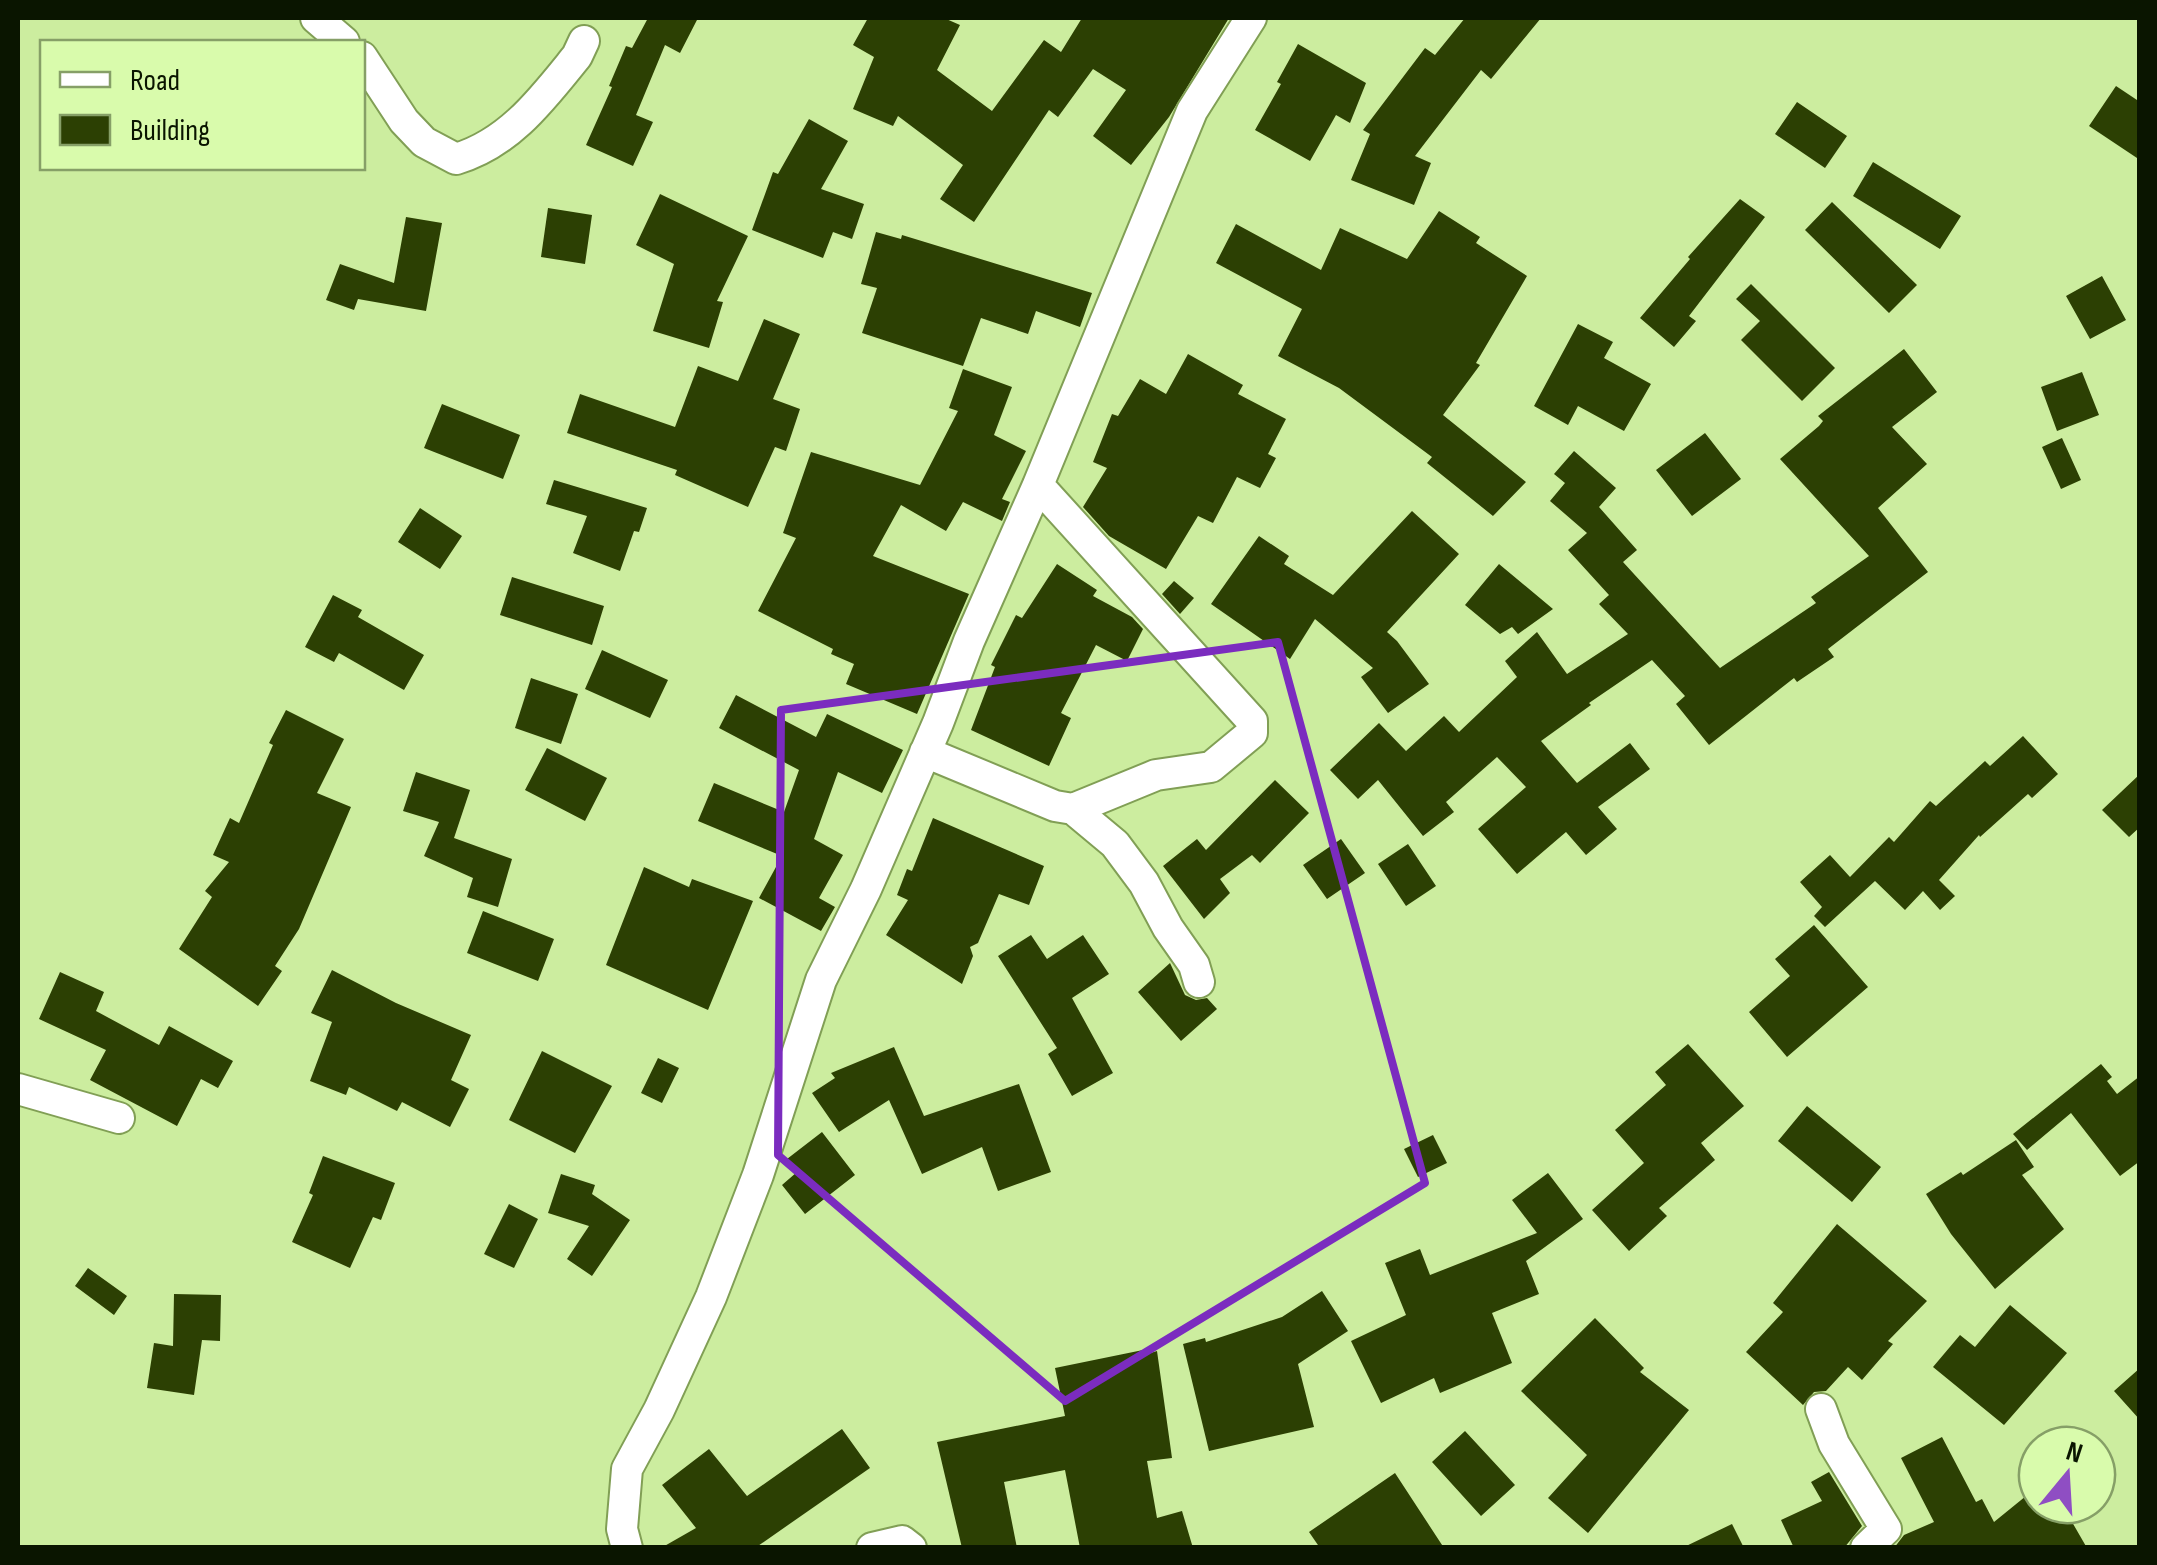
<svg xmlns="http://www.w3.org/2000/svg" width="2157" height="1565" viewBox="0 0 2157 1565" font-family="'Sofia Sans Condensed',sans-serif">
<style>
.building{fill:#2c4003}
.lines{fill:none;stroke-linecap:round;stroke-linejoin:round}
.minor-casing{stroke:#819f55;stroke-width:34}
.minor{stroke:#fff;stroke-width:30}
.marked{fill:none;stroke:#7b2cbf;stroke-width:8;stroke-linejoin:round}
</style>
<rect width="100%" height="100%" fill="#cced9f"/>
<path class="building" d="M648 18H698L680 53 665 45 636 115 653 122 633 166 586 145 612 87 609 86 626 46 632 48Z
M868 18H944L960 25 937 70 992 111 1044 40 1061 52 1082 18H1229L1169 117 1131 165 1093 136 1126 90 1093 69 1058 117 1049 110 974 222 940 199 963 165 898 116 893 126 853 109 874 57 853 45Z
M1465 18H1541L1491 79 1481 70 1415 156 1431 163 1414 205 1351 180 1370 134 1363 130 1425 48 1435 55Z
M1298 44 1366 83 1350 123 1336 115 1310 161 1255 130 1281 84 1277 82Z
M2116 86 2140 102V160L2089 126Z
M1797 102 1847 136 1825 168 1775 134Z
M809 119 848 141 821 189 864 204 852 239 833 232 823 258 752 230 773 172 778 174Z
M1873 162 1961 216 1940 249 1853 196Z
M660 194 748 236 717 301 723 302 709 348 653 331 674 264 636 245Z
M1740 199 1765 217 1689 316 1696 321 1674 347 1640 318 1690 259 1688 257Z
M1832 202 1917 285 1889 313 1805 230Z
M548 208 592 215 585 264 541 257Z
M1439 211 1480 237 1476 243 1527 276 1476 363 1480 365 1443 415 1526 482 1493 516 1427 463 1432 457 1339 388 1278 356 1302 309 1216 263 1236 224 1321 270 1340 228 1407 259Z
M406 217 442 223 426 311 358 299 354 310 326 300 340 264 394 283Z
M876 232 901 239 902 235 1092 293 1080 327 1036 311 1028 334 981 318 963 366 862 333 877 288 861 284Z
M2102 276 2126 320 2090 339 2066 296Z
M1751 284 1835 368 1802 401 1741 340 1760 321 1736 299Z
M764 319 800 334 773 399 800 409 786 451 775 447 748 507 675 475 677 470 567 433 580 394 675 427 698 366 738 381Z
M1578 324 1613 342 1604 358 1651 384 1624 431 1578 406 1568 425 1534 406Z
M1904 349 1937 392 1892 427 1927 464 1878 508 1928 572 1828 649 1834 657 1797 682 1794 678 1709 745 1676 704 1685 696 1652 660 1589 703 1591 705 1541 741 1577 783 1630 743 1650 769 1598 807 1617 829 1586 855 1566 832 1517 874 1478 829 1526 787 1497 757 1446 802 1454 812 1423 836 1378 780 1358 799 1330 770 1379 723 1406 751 1444 716 1459 732 1517 677 1505 661 1537 632 1567 674 1628 634 1599 604 1609 595 1568 550 1587 533 1550 501 1565 483 1554 474 1574 451 1616 488 1599 507 1637 550 1623 562 1720 668 1816 603 1811 597 1869 556 1780 459 1819 426 1823 421 1818 416Z
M1188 354 1243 385 1238 394 1286 419 1268 454 1276 458 1260 488 1237 477 1213 523 1198 516 1166 569 1109 536 1083 507 1107 468 1093 462 1112 414 1118 416 1140 379 1166 394Z
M963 369 1012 387 994 435 1026 451 1002 499 1010 502 1002 521 963 502 946 531 901 505 873 556 969 594 917 714 846 684 854 664 831 654 833 649 758 611 796 538 783 533 811 452 920 485 958 411 949 408Z
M2082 372 2099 415 2057 431 2041 387Z
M442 404 520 435 503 479 424 448Z
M1705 433 1741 479 1692 516 1656 470Z
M2062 438 2081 480 2061 489 2042 447Z
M554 480 647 508 639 532 634 531 620 571 573 553 587 516 546 504Z
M420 508 462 536 440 569 398 542Z
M1412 511 1459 554 1387 632 1397 641 1429 684 1388 713 1361 677 1373 668 1315 619 1290 659 1211 604 1259 536 1289 556 1284 564 1333 595Z
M1057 564 1097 590 1093 596 1132 617 1143 629 1127 661 1096 645 1061 713 1071 718 1049 766 971 730 995 667 991 665 1016 615 1022 618Z
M1499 564 1553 609 1518 634 1512 627 1500 634 1465 605Z
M512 577 604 606 592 645 500 615Z
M1174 581 1194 598 1180 614 1162 594Z
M333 595 362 610 358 617 424 655 404 690 339 653 334 662 305 647Z
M602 650 668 680 650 718 585 689Z
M531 678 578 694 561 744 515 728Z
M736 695 816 737 827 714 903 750 882 793 838 772 814 839 843 855 819 898 835 907 821 931 759 898 782 856 698 821 714 783 784 812 799 770 719 728Z
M286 710 344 739 317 793 351 807 299 929 275 966 282 971 258 1006 179 949 212 897 205 891 229 862 213 855 230 818 239 823 273 745 269 743Z
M2023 736 2058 774 2032 798 2028 794 1980 837 1979 835 1939 880 1955 896 1940 910 1923 891 1905 910 1875 881 1825 927 1814 916 1822 907 1800 882 1830 855 1850 877 1889 837 1894 842 1930 801 1936 806 1985 761 1990 766Z
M547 748 607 778 585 821 525 790Z
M416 772 470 790 454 838 512 859 498 907 467 897 473 878 424 856 439 822 403 811Z
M2140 774V827L2129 837 2102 810Z
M1275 780 1309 813 1260 863 1252 855 1220 879 1230 893 1204 919 1163 866 1197 839 1206 850Z
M933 818 1044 866 1029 905 999 894 978 943 970 947 973 956 962 984 886 935 908 900 897 895 907 869 912 871Z
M1341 839 1365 873 1327 899 1303 865Z
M1408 844 1436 886 1406 906 1378 864Z
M644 867 689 887 692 879 753 901 708 1010 606 965Z
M483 911 554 939 538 981 467 953Z
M1814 925 1868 987 1787 1057 1749 1012 1790 976 1775 959Z
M1031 935 1047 959 1083 935 1109 974 1072 998 1113 1073 1072 1096 1048 1054 1057 1048 998 956Z
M1170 963 1185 995 1196 1000 1207 998 1217 1009 1181 1041 1138 992Z
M332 970 396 1003 471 1035 451 1080 469 1089 450 1127 402 1102 397 1111 349 1087 346 1095 310 1081 332 1022 311 1013Z
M60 972 104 992 96 1011 159 1045 169 1026 233 1061 218 1088 201 1079 177 1126 90 1080 106 1050 39 1019Z
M1688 1044 1744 1106 1701 1143 1715 1160 1659 1208 1667 1216 1629 1251 1592 1210 1644 1163 1615 1130 1666 1085 1655 1072Z
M894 1047 924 1116 1019 1084 1051 1172 998 1191 982 1147 922 1174 889 1100 839 1132 812 1093 835 1078 831 1073Z
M542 1051 612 1086 575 1153 509 1120Z
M658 1058 679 1068 662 1103 641 1093Z
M2101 1064 2112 1077 2107 1081 2117 1094 2140 1076V1161L2120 1176 2071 1113 2027 1150 2013 1134Z
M1807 1106 1881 1167 1852 1202 1778 1141Z
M822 1132 855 1175 805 1214 782 1185 797 1172 787 1159Z
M1433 1135 1447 1163 1418 1177 1404 1149Z
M2016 1140 2034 1167 2022 1175 2064 1229 1995 1289 1951 1234 1926 1194 1961 1172 1963 1175Z
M323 1156 395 1183 381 1220 373 1217 350 1268 292 1242 313 1195 309 1193Z
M1548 1173 1583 1219 1526 1261 1539 1294 1492 1313 1512 1363 1440 1393 1434 1378 1381 1403 1351 1341 1406 1315 1385 1263 1420 1249 1430 1275 1537 1233 1512 1200Z
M561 1174 595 1185 592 1194 630 1220 592 1276 567 1259 589 1226 548 1213Z
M509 1204 538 1219 514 1268 484 1254Z
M1837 1224 1927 1301 1888 1341 1893 1344 1862 1380 1848 1367 1826 1391 1814 1392 1803 1405 1746 1352 1783 1312 1773 1303Z
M88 1268 127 1296 114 1315 75 1286Z
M1322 1291 1348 1331 1298 1364 1314 1427 1209 1451 1183 1344 1205 1338 1206 1342 1282 1317Z
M174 1294 221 1295 220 1341 202 1340 194 1395 147 1388 154 1343 173 1346Z
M2010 1305 2067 1353 2004 1425 1933 1367 1960 1335 1975 1347Z
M1595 1318 1644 1368 1640 1372 1689 1410 1588 1533 1548 1498 1587 1455 1521 1391Z
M1143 1350 1144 1355 1157 1351 1172 1458 1147 1461 1157 1518 1182 1511 1193 1548H1080L1065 1470 1004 1482 1017 1548H962L937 1442 1065 1416 1055 1368Z
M2140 1368V1420L2114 1391Z
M842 1429 870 1468 755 1548H661L696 1528 662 1485 709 1449 747 1496Z
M1465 1431 1515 1485 1481 1516 1432 1462Z
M1942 1437 1976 1502 1982 1499 1994 1522 2037 1487V1505H2093L2072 1522 2087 1548H1894L1904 1535 1934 1522 1901 1458Z
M1829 1472 1862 1526 1844 1548H1794L1781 1520 1822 1501 1811 1482Z
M1395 1473 1444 1548H1320L1309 1532Z
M1732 1524 1744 1548H1682Z"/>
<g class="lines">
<defs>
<path id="minor" d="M316 18 344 42
M362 57 404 121 424 142 456 159C510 143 543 98 577 56L584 41
M925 752 1055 806 1073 809 1156 775 1211 767 1252 733V721L1038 485
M1073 809 1115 844 1144 883 1168 928 1194 965 1199 982
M18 1089 119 1118
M1821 1409 1834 1444 1886 1529 1866 1548
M627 1548 622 1529 627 1469 659 1410 711 1297 758 1175 821 980 866 889 938 723 969 641 1038 485 1192 111 1251 18
M872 1548 902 1541 911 1548"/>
</defs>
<use href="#minor" class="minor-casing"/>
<use href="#minor" class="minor"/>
</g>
<path class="marked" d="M1278 642 1425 1183 1065 1401 778 1155 781 710Z"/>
<rect width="2157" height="1565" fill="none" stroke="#0a1500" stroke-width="40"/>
<rect x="40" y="40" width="325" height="130" fill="#d9fbac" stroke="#869f67" stroke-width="2.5"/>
<rect x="60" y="72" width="50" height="15" fill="#ffffff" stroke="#869f67" stroke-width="2.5"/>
<text x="130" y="90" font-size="30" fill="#0a1500">Road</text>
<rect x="60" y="115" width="50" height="30" fill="#2c4003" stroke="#869f67" stroke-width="2.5"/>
<text x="130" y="140" font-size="30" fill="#0a1500">Building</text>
<g transform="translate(2067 1475) rotate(18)"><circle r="48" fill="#d9fbac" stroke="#869f67" stroke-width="2.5"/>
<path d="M0-8L18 38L0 25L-18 38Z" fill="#8f4ec3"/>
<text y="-15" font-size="28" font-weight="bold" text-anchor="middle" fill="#0a1500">N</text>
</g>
</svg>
